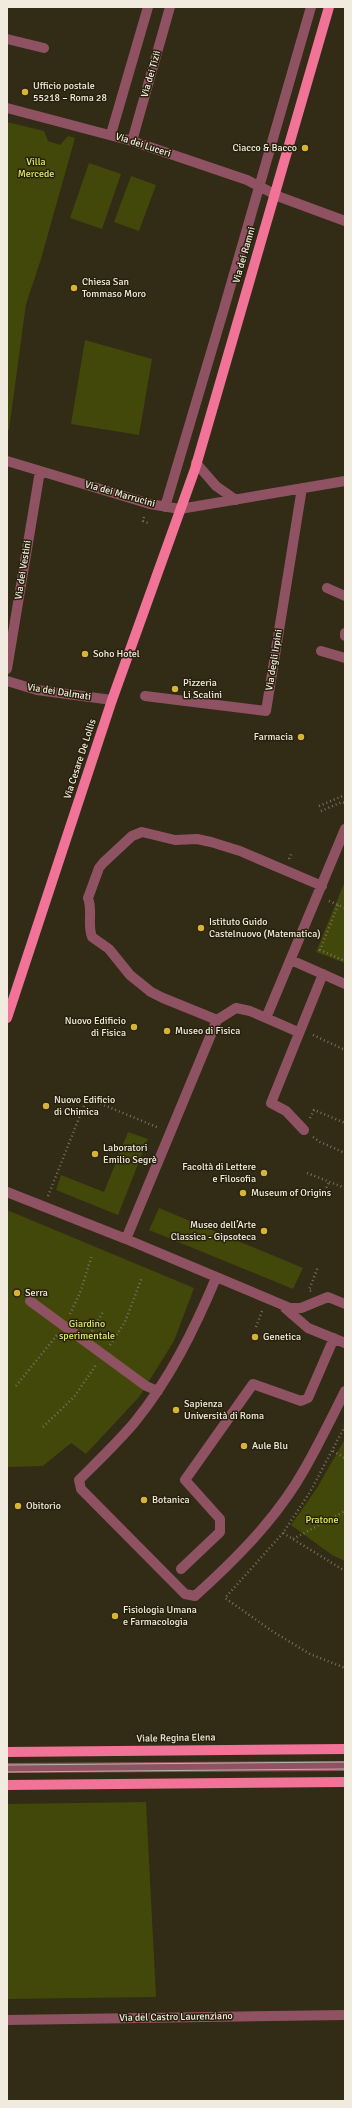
<svg xmlns="http://www.w3.org/2000/svg" width="352" height="2108" viewBox="0 0 352 2108" font-family="Signika,sans-serif">
<style>
.green{fill:#42480a}
.lines{fill:none;stroke-linecap:round;stroke-linejoin:round}
.path{stroke:#787260;stroke-width:2.5;stroke-dasharray:1 3;stroke-linecap:butt}
.minor{stroke:#8f5262;stroke-width:10}
.major{stroke:#f17398;stroke-width:10}
.tram{stroke:#b8b3a4;stroke-width:1}
.poi-dot{fill:#d8b434;stroke:#28210d;stroke-width:1.5}
.labels{text-anchor:middle;dominant-baseline:central;stroke-width:3;stroke-linejoin:round;paint-order:stroke}
.street-label{font-size:10px;fill:#f0ebde;stroke:#28210d}
.poi-label{font-size:10px;fill:#f0ebde;stroke:#28210d;text-anchor:start}
.park-label{font-size:10px;fill:#d9ea67;stroke:#28210d}
</style>
<rect width="100%" height="100%" fill="#322b16"/>
<path class="green" d="M7 122 44 131 48 141 60 145 68 136 75 138 41 259 26 304 9 430 7 429Z
M89 163 121 174 102 229 70 218Z
M131 176 156 185 139 231 114 222Z
M85 340 152 359 139 435 71 424Z
M345 881V963L316 952Z
M128 1132 148 1139 118 1215 56 1190 61 1175 104 1192Z
M159 1208 303 1268 293 1289 149 1230Z
M7 1210 194 1288 174 1341 139 1397 86 1454 71 1443 43 1466 7 1467Z
M345 1439V1561L332 1555 291 1525 317 1488Z
M146 1802 156 1997 7 1999V1804Z"/>
<g class="lines">
<path class="path" d="M144 517 143 521 148 523
M319 806 345 795
M321 811 342 802 345 803
M289 859 292 852
M329 901 345 908
M338 905 320 950 345 961
M313 1035 345 1050
M310 1118 314 1110 345 1123
M313 1137 320 1142 345 1153
M307 1173 345 1188
M323 1195 329 1182
M48 1196 87 1098 159 1128
M311 1291 309 1290 318 1267
M70 1314 80 1293 92 1255
M256 1327 262 1311
M92 1331 103 1312
M110 1345 125 1322 142 1277
M16 1386 57 1335
M345 1426 310 1492 283 1533 345 1571
M43 1427 74 1397 96 1365
M333 1451 345 1458
M283 1533 225 1598 272 1631 310 1654 345 1668
M293 1539 345 1511"/>
<path class="minor" d="M7 39 44 48
M7 108 132 141 247 180 280 197 345 221
M111 134 148 7
M132 141 170 7
M7 461 150 504 180 509 345 481
M196 463 216 486 236 500
M165 507 223 312 311 7
M327 588 345 596
M345 633V636
M321 651 345 658
M7 669 40 471
M7 681 37 690 112 700
M145 696 266 711 302 488
M291 960 345 984
M266 1018 298 1032
M217 1020 163 998 151 992 130 975 109 949 92 937C87 924 93 911 88 898L99 868 103 863 132 836 142 832 175 840 197 839 211 842 240 851 322 886
M304 1130 286 1111 271 1103 323 974
M7 1192 126 1239 217 1020 236 1008 250 1011 266 1018 345 829
M126 1239 290 1308H301L328 1297 345 1304
M216 1278C194 1330 170 1379 134 1423 117 1443 97 1462 79 1480L81 1489 185 1594 195 1596C236 1559 277 1518 304 1470 319 1444 332 1417 345 1391
M30 1301 146 1386 158 1391
M285 1308 308 1328 345 1343
M181 1569 220 1532V1519L185 1480 253 1384 301 1401 308 1398 334 1338
M7 1768 345 1766
M7 2020 345 2015"/>
<path class="major" d="M7 1018 112 700 195 469 329 7
M7 1752 345 1749
M7 1785 345 1782"/>
<path class="tram" d="M7 1765 345 1762
M7 1772 345 1769"/>
</g>
<g class="poi-dot">
<circle cx="25" cy="92" r="4"/>
<circle cx="305" cy="148" r="4"/>
<circle cx="74" cy="288" r="4"/>
<circle cx="85" cy="654" r="4"/>
<circle cx="175" cy="689" r="4"/>
<circle cx="301" cy="737" r="4"/>
<circle cx="201" cy="928" r="4"/>
<circle cx="134" cy="1027" r="4"/>
<circle cx="167" cy="1031" r="4"/>
<circle cx="46" cy="1106" r="4"/>
<circle cx="95" cy="1154" r="4"/>
<circle cx="264" cy="1173" r="4"/>
<circle cx="243" cy="1193" r="4"/>
<circle cx="264" cy="1231" r="4"/>
<circle cx="17" cy="1293" r="4"/>
<circle cx="255" cy="1337" r="4"/>
<circle cx="176" cy="1410" r="4"/>
<circle cx="244" cy="1446" r="4"/>
<circle cx="144" cy="1500" r="4"/>
<circle cx="18" cy="1506" r="4"/>
<circle cx="115" cy="1616" r="4"/>
</g>
<g class="labels">
<g class="street-label">
<text transform="translate(151 74) rotate(-74)">Via dei Tizii</text>
<text transform="translate(143 145) rotate(18)">Via dei Luceri</text>
<text transform="translate(244 255) rotate(-74)">Via dei Ramni</text>
<text transform="translate(120 494) rotate(16)">Via dei Marrucini</text>
<text transform="translate(23 570) rotate(-81)">Via dei Vestini</text>
<text transform="translate(274 660) rotate(-81)">Via degli Irpini</text>
<text transform="translate(59 692) rotate(9)">Via dei Dalmati</text>
<text transform="translate(80 759) rotate(-72)">Via Cesare De Lollis</text>
<text transform="translate(176 1738) rotate(-1)">Viale Regina Elena</text>
<text transform="translate(176 2017) rotate(-1)">Via del Castro Laurenziano</text>
</g>
<g class="poi-label">
<text x="33" y="86">Ufficio postale<tspan x="33" dy="12">55218 – Roma 28</tspan></text>
<text x="297" y="148" text-anchor="end">Ciacco &amp; Bacco</text>
<text x="82" y="282">Chiesa San<tspan x="82" dy="12">Tommaso Moro</tspan></text>
<text x="93" y="654">Soho Hotel</text>
<text x="183" y="683">Pizzeria<tspan x="183" dy="12">Li Scalini</tspan></text>
<text x="293" y="737" text-anchor="end">Farmacia</text>
<text x="209" y="922">Istituto Guido<tspan x="209" dy="12">Castelnuovo (Matematica)</tspan></text>
<text x="126" y="1021" text-anchor="end">Nuovo Edificio<tspan x="126" dy="12">di Fisica</tspan></text>
<text x="175" y="1031">Museo di Fisica</text>
<text x="54" y="1100">Nuovo Edificio<tspan x="54" dy="12">di Chimica</tspan></text>
<text x="103" y="1148">Laboratori<tspan x="103" dy="12">Emilio Segrè</tspan></text>
<text x="256" y="1167" text-anchor="end">Facoltà di Lettere<tspan x="256" dy="12">e Filosofia</tspan></text>
<text x="251" y="1193">Museum of Origins</text>
<text x="256" y="1225" text-anchor="end">Museo dell’Arte<tspan x="256" dy="12">Classica - Gipsoteca</tspan></text>
<text x="25" y="1293">Serra</text>
<text x="263" y="1337">Genetica</text>
<text x="184" y="1404">Sapienza<tspan x="184" dy="12">Università di Roma</tspan></text>
<text x="252" y="1446">Aule Blu</text>
<text x="152" y="1500">Botanica</text>
<text x="26" y="1506">Obitorio</text>
<text x="123" y="1610">Fisiologia Umana<tspan x="123" dy="12">e Farmacologia</tspan></text>
</g>
<g class="park-label">
<text x="36" y="162">Villa<tspan x="36" dy="12">Mercede</tspan></text>
<text x="87" y="1324">Giardino<tspan x="87" dy="12">sperimentale</tspan></text>
<text x="322" y="1520">Pratone</text>
</g>
</g>
<rect width="352" height="2108" fill="none" stroke="#f0ebde" stroke-width="16"/>
</svg>
